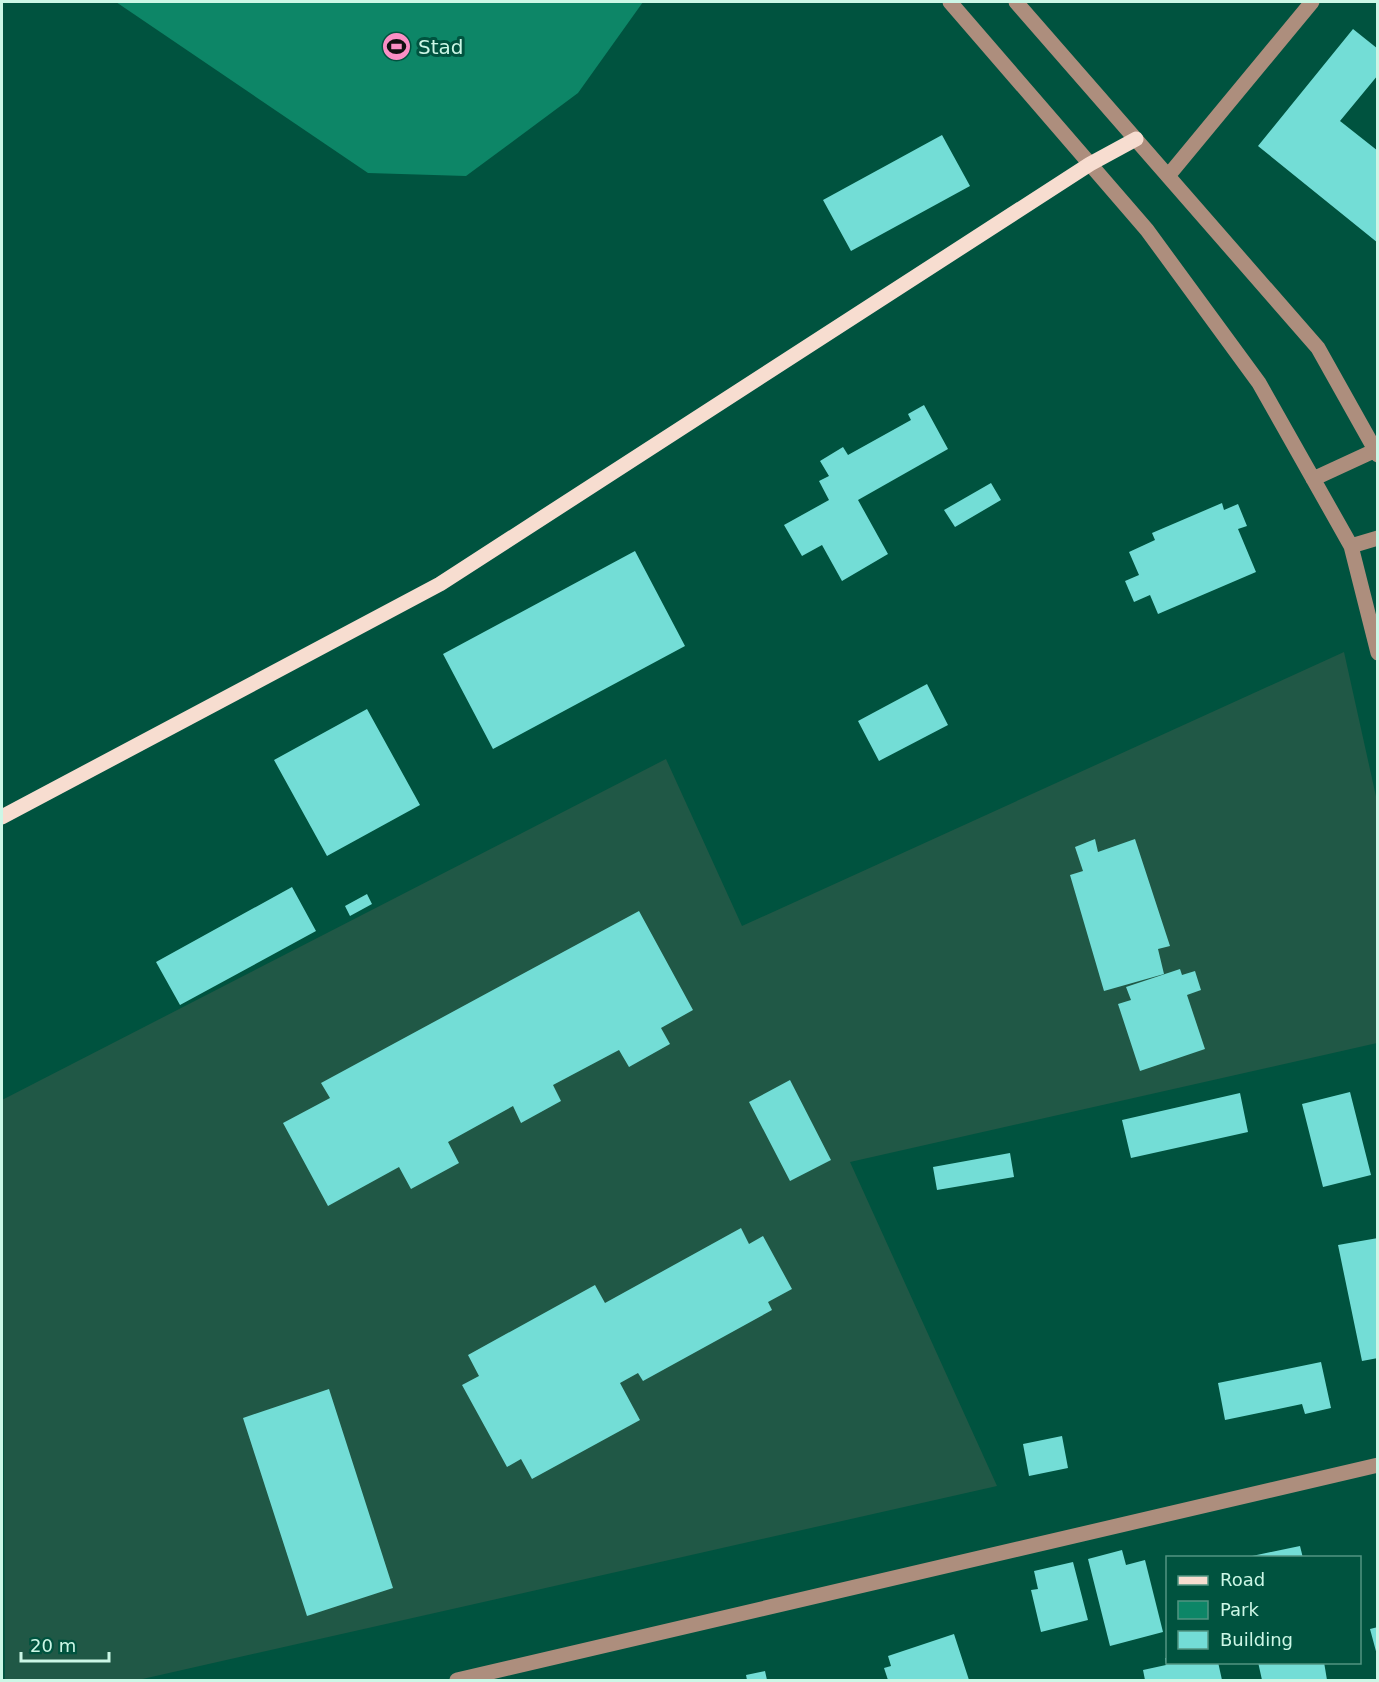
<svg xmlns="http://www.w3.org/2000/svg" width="1379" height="1682" viewBox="0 0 1379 1682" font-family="'DejaVu Sans',sans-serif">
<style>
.built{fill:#205846}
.green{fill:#0d8667}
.building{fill:#73ddd6}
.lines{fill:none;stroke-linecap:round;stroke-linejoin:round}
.minor{stroke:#ad8e7d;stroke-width:15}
.major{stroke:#f7ddd0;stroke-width:15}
.labels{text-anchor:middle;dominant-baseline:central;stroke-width:6;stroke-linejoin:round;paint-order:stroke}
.poi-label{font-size:20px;fill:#ccf7e6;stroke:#00533f;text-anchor:start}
</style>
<rect width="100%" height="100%" fill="#00533f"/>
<path class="built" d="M1344 652 1377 801V1043L850 1162 997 1486 138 1680H5L2 1100 666 759 742 926Z"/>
<path class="green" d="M116 2H643L578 93 466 176 368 173Z"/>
<path class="building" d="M1353 29 1378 49V75L1340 121 1378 151V243L1258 146Z
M942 135 970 186 851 251 823 200Z
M924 405 948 449 858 500 888 554 842 581 822 545 802 556 784 525 829 500 819 481 829 476 820 461 843 447 848 455 911 420 908 414Z
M991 483 1001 500 955 527 944 510Z
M1222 503 1224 510 1238 504 1247 526 1238 529 1256 572 1158 614 1150 595 1134 602 1125 581 1139 575 1129 552 1155 540 1152 533Z
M635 551 685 646 493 749 443 654Z
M927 684 948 725 879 761 858 721Z
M367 709 420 805 327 856 274 760Z
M1095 839 1098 852 1135 839 1170 946 1158 949 1164 974 1104 991 1070 875 1083 871 1075 847Z
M292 887 316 931 180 1005 156 962Z
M367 894 372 904 350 916 345 906Z
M639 911 693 1010 661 1028 670 1044 629 1067 619 1050 553 1085 561 1101 521 1123 513 1106 448 1142 459 1163 411 1189 399 1167 328 1206 283 1123 330 1098 321 1083Z
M1180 969 1182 975 1195 971 1201 990 1187 995 1205 1049 1140 1071 1118 1004 1131 1000 1126 987Z
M790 1080 831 1160 790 1181 749 1102Z
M1350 1092 1371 1175 1323 1187 1302 1104Z
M1240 1093 1248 1132 1131 1158 1122 1120Z
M1010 1153 1014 1177 937 1190 933 1167Z
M741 1228 749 1244 763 1236 792 1289 768 1302 772 1310 643 1381 638 1373 620 1383 640 1420 532 1479 521 1459 507 1467 462 1385 479 1376 468 1355 595 1285 605 1303Z
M1378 1238V1358L1362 1361 1338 1245Z
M1321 1362 1331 1408 1305 1414 1302 1404 1225 1420 1218 1383Z
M329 1389 393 1588 307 1616 243 1418Z
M1062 1436 1068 1468 1029 1476 1023 1444Z
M1300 1546 1303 1558H1252V1556Z
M1122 1550 1126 1565 1145 1560 1163 1632 1110 1646 1088 1559Z
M1073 1562 1088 1620 1041 1632 1031 1590 1038 1589 1034 1571Z
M1378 1627V1655H1377L1370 1629Z
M954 1634 969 1680H888L884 1668 891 1666 888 1656Z
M1165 1658H1168V1662H1218L1222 1680H1145L1143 1670 1166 1665Z
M1258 1662H1324L1327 1680H1262Z
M765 1671 767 1680H747L746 1675Z"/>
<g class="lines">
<path class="minor" d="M950 2 1147 230 1259 383 1351 546 1378 653
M1016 2 1318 348 1378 455
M1168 176 1312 2
M1313 479 1378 449
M1351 546 1378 538
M457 1680 1378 1465"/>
<path class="major" d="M2 817 440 584 1090 164 1136 139"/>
</g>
<defs>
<symbol id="stadium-disc" viewBox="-11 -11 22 22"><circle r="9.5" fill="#fb8fc5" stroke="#00533f"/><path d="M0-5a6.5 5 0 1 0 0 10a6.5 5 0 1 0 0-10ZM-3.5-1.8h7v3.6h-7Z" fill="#111"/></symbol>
</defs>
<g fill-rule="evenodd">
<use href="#stadium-disc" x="380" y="30" width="33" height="33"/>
</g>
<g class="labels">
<g class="poi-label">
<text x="418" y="47">Stad</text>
</g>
</g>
<rect width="1379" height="1682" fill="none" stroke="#ccf7e6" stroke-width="6"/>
<rect x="1166" y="1556" width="195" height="108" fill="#00533f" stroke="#529582" stroke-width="1.5"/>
<rect x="1178" y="1576" width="30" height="9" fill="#f7ddd0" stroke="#529582" stroke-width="1.5"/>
<text x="1220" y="1586" font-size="18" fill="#ccf7e6">Road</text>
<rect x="1178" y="1601" width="30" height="18" fill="#0d8667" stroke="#529582" stroke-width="1.5"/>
<text x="1220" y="1616" font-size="18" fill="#ccf7e6">Park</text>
<rect x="1178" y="1631" width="30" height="18" fill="#73ddd6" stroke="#529582" stroke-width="1.5"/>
<text x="1220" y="1646" font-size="18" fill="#ccf7e6">Building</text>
<path d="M21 1652v9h88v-9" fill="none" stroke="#ccf7e6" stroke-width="3"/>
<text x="30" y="1652" font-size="18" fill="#ccf7e6" stroke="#00533f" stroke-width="4.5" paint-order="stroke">20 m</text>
</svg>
